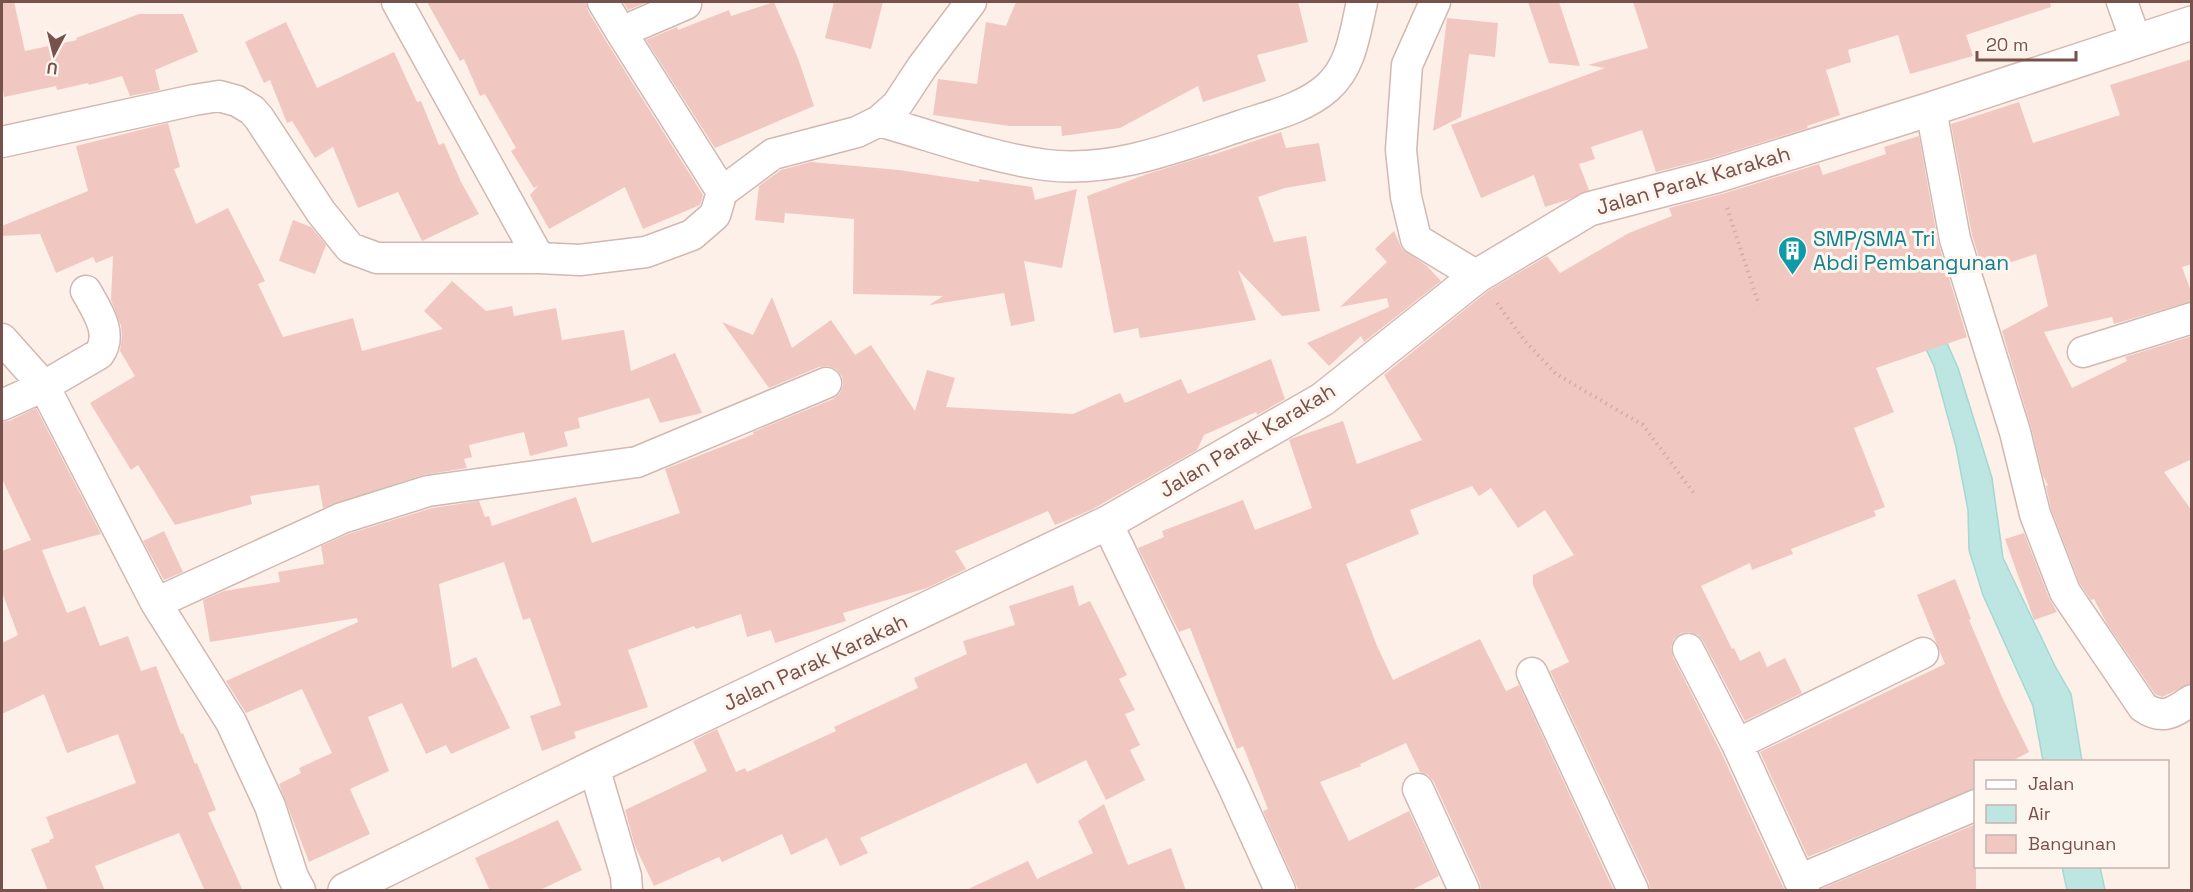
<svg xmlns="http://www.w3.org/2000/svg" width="2193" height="892" viewBox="0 0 2193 892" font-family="'Space Grotesk',sans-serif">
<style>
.water{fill:#bde6e2;stroke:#a3d8d3;stroke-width:1.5}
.building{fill:#f1c8c1}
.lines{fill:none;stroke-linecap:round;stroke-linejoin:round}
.street-casing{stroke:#d1b8b1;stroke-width:33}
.secondary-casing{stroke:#d6b8b1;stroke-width:36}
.path{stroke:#d7aba3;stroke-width:4;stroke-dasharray:1.5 4.5;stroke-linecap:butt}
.street{stroke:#fff;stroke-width:30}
.secondary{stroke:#fff;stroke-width:33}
.labels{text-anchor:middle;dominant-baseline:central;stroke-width:6;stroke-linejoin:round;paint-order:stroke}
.street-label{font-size:21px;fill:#77514c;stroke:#fff5ef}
.culture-label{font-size:21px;fill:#0d838f;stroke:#fff5ef;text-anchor:start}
</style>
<rect width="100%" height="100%" fill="#fcf0e9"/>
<path class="water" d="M1890 214 1958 368 1992 478 2003 558 2055 666 2071 694 2082 761H2043L2033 706 1983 595 1969 550 1968 510 1956 447 1934 366 1890 272Z
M2062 867H2100L2105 890H2067Z"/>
<path class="building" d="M2 2H14L25 51 77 40 76 38 139 14H183L198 52 155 70 160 90 130 96 122 76 89 85 88 83 57 90 56 86 4 97 2 83Z
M427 2H586L588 11 606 41 703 195 700 205 643 229 625 187 549 229 530 195 538 186 534 188 511 151 516 148 485 94 480 96 464 59 460 61Z
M623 2H648L628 10Z
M774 2 799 61 814 106 715 148 646 40 677 27 678 30 729 10 731 16Z
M834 2H883L871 49 825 38Z
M1016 2H1298L1308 42 1257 55 1266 81 1203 102 1198 86 1120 128 1062 136 1061 126H1009L933 115 938 79 977 84 986 22 1006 26Z
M1528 2H1559L1580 66 1549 63Z
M1633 2H2050L2051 7 1966 35 1973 56 1910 74 1898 35 1848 50 1851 62 1826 70 1840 115 1807 126 1808 128 1711 158 1656 172 1642 130 1591 147 1595 159 1579 164 1589 190 1570 199 1545 207 1534 175 1481 198 1451 125 1605 68 1588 65 1648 48Z
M1447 18 1498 23 1495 57 1469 54 1461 117 1433 131Z
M286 22 317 88 394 52 417 102 421 101 439 145 444 143 461 182 479 214 422 241 398 192 358 208 333 147 315 158 292 121 287 123 270 80 264 83 245 42Z
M2192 59V264L2182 267 2192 294V301L2114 324 2112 317 2044 332 2072 388 2127 361 2125 357 2192 336V459L2164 472 2192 511V683L2162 697 2155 694 2107 624 2094 599 2091 600 2080 584 2051 509 2046 486 2048 485 2043 476 2031 427 2002 331 2048 306 2036 254 1983 271 1972 235 1951 124 2019 102 2033 143 2120 115 2110 85Z
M168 123 180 167 174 169 196 224 228 208 265 281 258 284 283 337 353 318 362 351 443 329 424 311 452 281 486 311 512 306 514 316 556 308 562 340 624 330 631 371 675 353 702 413 660 423 649 398 578 418 580 428 564 432 568 446 530 456 524 432 469 445 472 457 464 459 467 468 423 475 323 508 319 485 250 496 252 504 175 525 138 465 131 470 90 403 135 376 120 351 122 337 121 326 111 300 113 256 96 263 93 257 56 273 40 234 2 236V226L88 191 76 146Z
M1281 132 1286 148 1319 143 1326 181 1285 188 1258 197 1274 242 1306 236 1320 311 1282 316 1238 270 1256 320 1140 338 1138 328 1114 333 1087 196 1147 174 1209 155V156Z
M1919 136 1938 242 1967 337 1876 368 1894 412 1854 428 1885 507 1874 511 1876 516 1791 549 1793 554 1752 570 1750 563 1701 586 1732 649 1734 648 1740 661 1760 651 1767 667 1785 658 1802 693 1745 721 1703 641 1698 635 1689 632 1681 633 1674 639 1671 648 1673 657 1721 752 1785 891H1650L1649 883 1550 671 1569 662 1533 585V575L1574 555 1545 510 1518 528 1491 488 1479 496 1472 486 1410 510 1419 534 1346 564 1377 646 1393 680 1480 639 1506 691 1519 685 1614 891H1481L1480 883 1434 782 1428 775 1420 772 1406 743 1360 764 1361 766 1320 782 1349 841 1409 811 1439 876 1410 891H1299L1263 811 1268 809 1243 746 1237 749 1190 628 1179 632 1138 548 1164 537 1162 531 1243 500 1255 530 1312 508 1289 440 1293 438 1343 421 1357 464 1422 440 1384 375 1488 291 1547 256 1560 273 1629 233 1672 216 1669 208 1722 194 1819 164 1823 175 1886 154 1884 147Z
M811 162 899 170 979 182V179L1032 187 1035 200 1077 189 1062 268 1024 261 1035 321 1011 326 1004 293 929 305 943 296 853 294 854 219 785 213 784 223 755 220 759 186 781 170Z
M293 220 311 227 326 245 315 274 279 261Z
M1394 231 1402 249 1427 266 1441 281 1364 342 1361 336 1329 366 1307 343 1389 307 1387 298 1340 307 1387 262 1375 249Z
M772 297 792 348 831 320 855 355 871 345 915 411 927 370 955 378 946 407 1073 414 1120 393 1125 403 1181 379 1188 394 1271 359 1285 399 1257 415 1256 412 1204 435 1197 450 1091 510 1055 525 1048 511 955 551 966 569 927 588 843 613 846 621 775 643 771 630 747 637 741 614 696 629 694 626 628 650 648 707 574 732 576 738 542 751 530 716 561 705 530 618 523 620 504 562 439 584 452 668 476 657 510 728 451 754 446 745 426 754 402 703 368 717 389 771 350 789 370 834 309 862 279 784 301 773 299 768 332 753 302 689 246 713 226 681 358 622 357 618 210 642 203 600 224 591 280 582 278 572 324 564 321 546 348 534 432 508 479 501 485 517 489 516 492 526 576 497 592 543 680 513 665 469 754 434 753 432 833 399 840 393 843 385 842 376 836 369 828 366 819 367 769 388 722 322 753 335Z
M36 408 101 534 42 550 67 613 85 606 100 646 128 636 141 671 156 666 181 734 183 733 195 764 197 763 216 810 208 813 243 891H205L179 833 95 866 105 891H48L31 849 50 842 49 840 54 838 46 817 136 783 118 734 67 753 44 694 2 714V643L18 635 2 592V551L31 540 2 479V422L9 421Z
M164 531 183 572 164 580 143 541Z
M2024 533 2049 598 2057 612 2034 620 2005 539Z
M1955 579 1971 619 1969 620 2002 697 2029 752 2010 762H1976V788L1808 857 1760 752 1945 664 1917 595Z
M1073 585 1079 606 1090 601 1127 675 1119 679 1135 710 1125 714 1140 745 1130 750 1145 780 1106 800 1086 760 1037 784 1026 763 860 838 868 853 840 866 827 838 791 855 782 834 722 862 719 857 654 886 635 846 625 810 707 771 693 741 717 729 736 772 745 768 747 772 836 731 834 727 918 688 914 678 967 654 963 641 1015 625 1009 606Z
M1104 804 1128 865 1171 848 1186 891H964L1028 861 1037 879 1093 853 1078 821Z
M558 820 582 870 538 891H490L475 858Z
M1976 824V891H1821V889Z"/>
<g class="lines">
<defs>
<path id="street" d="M397 2 539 258
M603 2 621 32
M1435 2 1407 65 1401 150 1406 197 1416 239 1477 276
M2122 2 2136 41
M686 4 621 32 722 192
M1931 109 1955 239 2015 432 2035 514 2065 592 2143 707C2163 721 2174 712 2192 700
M879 121C933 136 991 158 1046 165 1113 173 1177 147 1240 126 1269 116 1303 109 1327 88 1352 66 1355 32 1362 2
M2 142 194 100 219 96 237 101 252 110 259 118 321 212 350 248 377 258H539L580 260 646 252 692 235 715 215 722 192 773 154 857 132 879 121 897 105 922 67 971 2
M2 339 44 386 156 603 231 722 270 806 293 877 300 890
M2083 352 2192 318
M2 405 44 386 99 354C114 334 96 309 86 291
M1107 523 1233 786 1280 890
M156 603 342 518 428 491 637 462 826 383
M1688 649 1737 744 1804 890
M1532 673 1633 890
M1737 744 1923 653
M594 767 626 876 627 890
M1418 789 1464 890
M1799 880 1976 805"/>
<path id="secondary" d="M345 890 594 767 1107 523 1323 399 1477 276 1589 209 1716 176 1931 109 2192 23"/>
</defs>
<use href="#street" class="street-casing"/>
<use href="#secondary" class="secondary-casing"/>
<path class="path" d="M1727 208 1759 305
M1497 303 1524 340 1556 374 1643 425 1696 496"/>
<use href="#street" class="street"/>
<use href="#secondary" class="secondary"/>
</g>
<defs>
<symbol id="building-pin" viewBox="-11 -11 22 30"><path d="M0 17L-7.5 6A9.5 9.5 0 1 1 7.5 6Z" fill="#0f9aa8" stroke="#fff5ef"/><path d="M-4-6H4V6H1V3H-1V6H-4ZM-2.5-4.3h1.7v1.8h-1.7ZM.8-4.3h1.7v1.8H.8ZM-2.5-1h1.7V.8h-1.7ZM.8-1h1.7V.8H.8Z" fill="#fff"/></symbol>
</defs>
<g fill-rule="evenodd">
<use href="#building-pin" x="1776" y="234" width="33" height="45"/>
</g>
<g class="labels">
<g class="street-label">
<text transform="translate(1693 180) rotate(-16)">Jalan Parak Karakah</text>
<text transform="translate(1247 440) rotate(-31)">Jalan Parak Karakah</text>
<text transform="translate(815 662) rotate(-25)">Jalan Parak Karakah</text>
</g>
<g class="culture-label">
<text x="1813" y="238">SMP/SMA Tri<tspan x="1813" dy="24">Abdi Pembangunan</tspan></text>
</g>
</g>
<rect width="2193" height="892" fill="none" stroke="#77514c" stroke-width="6"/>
<rect x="1974" y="760" width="195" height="108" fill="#fff5ef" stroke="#c9b3ae" stroke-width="1.5"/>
<rect x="1986" y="780" width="30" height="9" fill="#ffffff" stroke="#c9b3ae" stroke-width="1.5"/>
<text x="2028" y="790" font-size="18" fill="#77514c">Jalan</text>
<rect x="1986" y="805" width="30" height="18" fill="#bde6e2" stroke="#c9b3ae" stroke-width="1.5"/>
<text x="2028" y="820" font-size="18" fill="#77514c">Air</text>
<rect x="1986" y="835" width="30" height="18" fill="#f1c8c1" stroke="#c9b3ae" stroke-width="1.5"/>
<text x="2028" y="850" font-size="18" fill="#77514c">Bangunan</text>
<g transform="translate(54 54) rotate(187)" stroke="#fff5ef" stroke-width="4.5" paint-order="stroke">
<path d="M0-4.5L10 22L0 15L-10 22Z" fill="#77514c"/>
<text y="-9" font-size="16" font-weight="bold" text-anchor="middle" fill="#77514c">U</text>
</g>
<path d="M1977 51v9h99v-9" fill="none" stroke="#77514c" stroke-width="3"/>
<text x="1986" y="51" font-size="18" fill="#77514c" stroke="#fff5ef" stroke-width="4.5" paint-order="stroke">20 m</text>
</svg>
